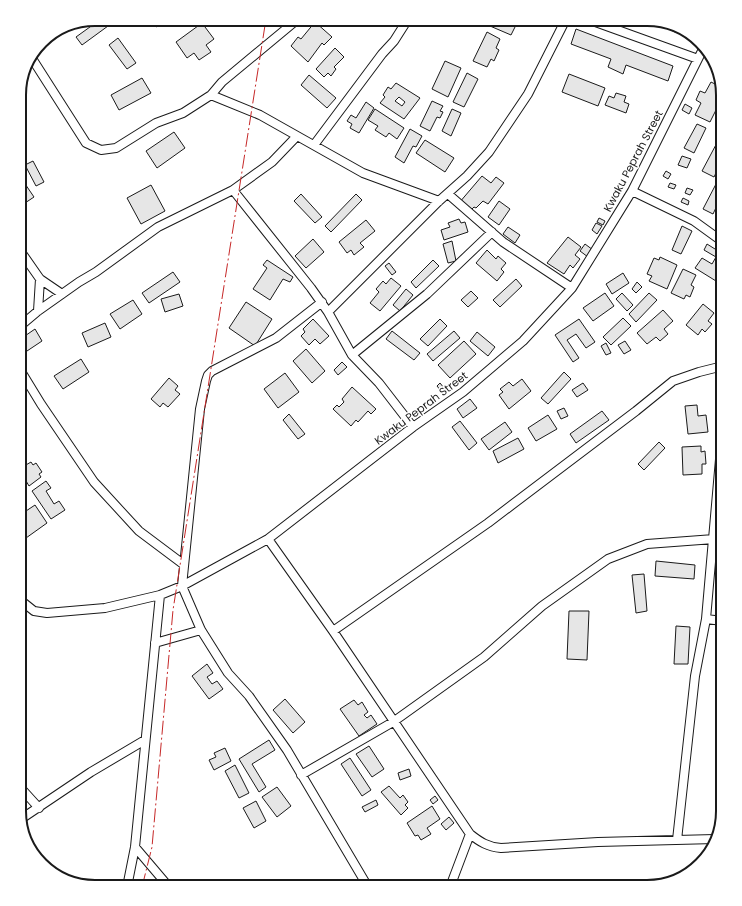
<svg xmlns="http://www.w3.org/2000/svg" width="742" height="906" viewBox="0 0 742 906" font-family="Poppins,sans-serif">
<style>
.building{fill:#e6e6e6;stroke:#1a1a1a;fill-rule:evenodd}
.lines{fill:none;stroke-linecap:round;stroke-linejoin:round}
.street-casing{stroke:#1a1a1a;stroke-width:10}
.street{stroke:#fff;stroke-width:8}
.power{stroke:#c62828;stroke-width:1;stroke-dasharray:14 3 2 3;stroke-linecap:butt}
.labels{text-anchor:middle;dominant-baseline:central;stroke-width:3;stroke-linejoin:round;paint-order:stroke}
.street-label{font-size:11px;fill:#1a1a1a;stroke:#fff}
.rim{fill:none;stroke:#1a1a1a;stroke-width:2}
</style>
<rect width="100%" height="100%" fill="#fff"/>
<path class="building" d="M101 19 108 26 82 45 76 37Z
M151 19H166L167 20 156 27Z
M471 19H485L483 25Z
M493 19H508L517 23 511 35 490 26Z
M657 21 678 27 675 32 656 23Z
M315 22 332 37 324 45 322 43 308 62 291 46 298 37 301 39Z
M202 23 214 39 206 45 211 52 199 60 194 53 187 58 176 42Z
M576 29 673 66 668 81 626 65 623 74 608 67 611 59 571 44Z
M487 32 500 39 496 48 499 50 494 61 491 59 487 67 473 61Z
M118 38 136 63 127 69 109 45Z
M335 48 344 57 334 67 336 69 331 76 328 73 324 77 316 69Z
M445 61 461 68 448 97 432 89Z
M467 73 478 79 464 107 453 102Z
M569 74 605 88 598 106 562 92Z
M309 75 336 98 327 108 301 85Z
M142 78 151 93 119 110 111 95Z
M711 82 721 87 723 96 710 122 695 115 701 103 696 100 700 91 705 93Z
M396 83 420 98 404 119 380 103 385 97 383 95 388 87 391 89ZM399 97 405 102 402 106 395 101Z
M616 93 626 96 624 102 629 104 626 113 605 105 609 96 614 98Z
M19 96 25 104 19 108Z
M432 101 443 106 440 111 443 112 440 118 437 117 430 131 420 126Z
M366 102 374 108 359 133 350 128 352 124 347 121 351 115 356 118Z
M685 104 692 108 689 114 682 110Z
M375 109 404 128 397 139 389 133 386 137 375 130 378 126 368 120Z
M452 109 461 113 451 136 442 131Z
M697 124 706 128 694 153 684 148Z
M410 129 422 136 416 147 413 146 404 163 395 157Z
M174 132 185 148 157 168 146 151Z
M719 139 723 142V159L714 177 702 171Z
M425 140 454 158 445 172 416 153Z
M682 156 691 159 687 168 678 165Z
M33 161 44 182 36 186 25 165Z
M666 171 671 174 668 179 663 176Z
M19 175 34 197 19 207Z
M482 176 491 183 496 177 504 183 488 204 483 201 476 208 474 207 469 212 459 203Z
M670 183 676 185 674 189 668 187Z
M716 184 723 188V193L713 214 703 209Z
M151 185 165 211 141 224 127 198Z
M687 188 693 190 690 195 685 193Z
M301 194 322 217 315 223 294 201Z
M356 194 362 200 331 232 325 226Z
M683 198 689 201 688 205 681 202Z
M499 201 510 209 499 225 488 217Z
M599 218 605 221 603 225 597 222Z
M459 219 461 223 465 222 468 232 444 240 441 230 450 227 448 223Z
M366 220 375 231 360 243 364 247 354 255 351 250 347 253 339 242Z
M596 223 602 226 597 234 592 230Z
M682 226 692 231 681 254 672 250Z
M508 227 520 235 515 243 503 234Z
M568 237 581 247 575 255 580 259 573 268 570 265 564 274 547 263Z
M313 239 324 252 306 268 295 256Z
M452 241 456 261 448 263 443 244Z
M585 244 593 250 588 257 580 251Z
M707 244 723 254V269L716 281 695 268 702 258 712 264 716 257 704 250Z
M487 250 496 259 498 256 506 263 501 269 504 272 497 281 476 263Z
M660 257 677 265 667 289 649 281 652 276 647 274 654 258 659 260Z
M267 260 293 277 290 282 283 279 270 300 253 289 267 268 263 265Z
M433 260 439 266 416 288 411 282Z
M389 263 396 272 392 275 385 266Z
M683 269 696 275 691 285 694 287 690 297 686 295 684 299 671 293Z
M173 272 180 282 149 303 142 293Z
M623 273 629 283 612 294 606 284Z
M391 278 401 286 380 311 370 303 379 292 376 289 383 281 386 284Z
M516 279 522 286 500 307 493 300Z
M637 282 642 287 636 293 632 289Z
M406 289 413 295 400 311 393 305Z
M471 291 478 298 468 307 461 300Z
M605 293 614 306 593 321 583 308Z
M622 293 633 305 627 311 616 299Z
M649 293 657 300 636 322 629 314Z
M179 294 183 306 165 312 161 299Z
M133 300 142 314 120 329 110 314Z
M246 302 272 319 255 346 229 328Z
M703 304 714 313 708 321 712 324 705 332 702 329 698 335 686 325Z
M663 310 673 321 664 329 668 334 660 341 656 337 647 344 637 333Z
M623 318 631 326 611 345 603 337Z
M313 319 329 336 320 344 315 339 309 345 301 336 305 332 303 329Z
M440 319 447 326 428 346 420 339Z
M579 319 595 342 586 348 576 334 567 340 579 358 573 362 555 335Z
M105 323 111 337 88 347 82 333Z
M35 329 42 341 21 355 19 351V340Z
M392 331 420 353 414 360 386 339Z
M454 331 460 338 433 361 427 354Z
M477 332 495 347 488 356 470 341Z
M464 341 476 354 450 378 438 365Z
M625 341 631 350 624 354 618 345Z
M606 343 611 353 606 355 601 346Z
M306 349 325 371 312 383 293 361Z
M81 359 89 372 63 389 54 376Z
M342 362 347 367 338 375 334 370Z
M564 372 571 379 548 404 541 398Z
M285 373 299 392 278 408 264 389Z
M169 378 178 386 175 390 180 394 168 407 163 403 160 407 151 399Z
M522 379 531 391 509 409 499 395 503 392 500 389 509 382 513 386Z
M440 383 444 388 441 391 437 386Z
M583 383 588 390 577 397 572 390Z
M352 387 376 409 371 414 368 411 358 422 356 420 351 426 333 409 337 405 339 407 344 402 342 399Z
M470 399 477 408 463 418 457 409Z
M697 405 698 416 706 415 708 432 688 434 685 406Z
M564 408 568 416 561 419 557 411Z
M602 411 609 420 576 443 570 434Z
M289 414 305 434 298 439 283 420Z
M548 415 557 429 536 441 528 428Z
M460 421 477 443 469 450 452 427Z
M505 422 512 432 489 450 481 439Z
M518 438 524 449 498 463 493 451Z
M659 442 665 448 644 470 638 464Z
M701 446V452L705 451 706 464H702V474L683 475 682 447Z
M31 462 33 465 36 463 42 472 39 474 41 477 29 486 19 469Z
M46 481 51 488 46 491 54 504 59 501 65 510 51 519 32 491Z
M19 503 26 511 35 505 47 523 19 543Z
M656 561 695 565 694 579 655 576Z
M644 574 647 611 636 613 632 575Z
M569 611H589L587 660 567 659Z
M676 626 690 627 688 664H674Z
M207 664 213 673 207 677 212 684 217 681 223 689 209 699 192 676Z
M285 699 305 722 293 733 273 710Z
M354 700 358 705 362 702 368 712 364 715 367 718 371 715 377 724 359 736 340 709Z
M269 740 275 750 252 764 266 787 259 792 239 759Z
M369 746 384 769 372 777 356 754Z
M225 748 231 761 214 770 209 760 216 757 214 753Z
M350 758 371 790 362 796 341 764Z
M235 765 249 793 239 798 225 771Z
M409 769 411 776 400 780 398 773Z
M389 786 400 798 403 795 408 802 405 805 408 808 401 815 381 792Z
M277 787 291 806 277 817 262 797Z
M435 796 438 800 433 804 430 800Z
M376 800 378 805 365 812 362 807Z
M256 801 266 821 254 828 243 808Z
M432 806 440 819 427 828 431 834 421 840 418 835 415 836 407 823Z
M449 817 454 823 446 830 441 824Z"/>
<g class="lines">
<defs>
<path id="street" d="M587 19 698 59
M33 60 86 143 101 150 116 148 156 123 183 113 211 95 222 82 298 19
M211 95 260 115 363 173 439 201
M314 145 382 54 394 41 408 19
M233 190 311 288 328 312 352 355
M632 191 694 221 723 242
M448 194 503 242 572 288
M19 249 40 279 62 294
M322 302 276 338 212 371 208 375 206 381 200 409 182 586 201 630 228 673 249 696 287 750 368 887
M38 311 40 279
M328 312 439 201 467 176 489 152 528 94 566 19
M19 327 38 311 79 282 96 272 158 227 233 190 272 162 297 136
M19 368 41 404 94 482 139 531 183 564
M723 425 706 619 723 621
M413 427 379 383 352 355 427 294 492 232
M268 539 333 631 470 834C480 842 488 847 501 848L598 842 715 839
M19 599 34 611 47 613 105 608 160 595 182 586 268 539 413 427 463 392 523 341 572 288 632 191 704 47
M333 631 488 523 636 411 673 381 699 372 723 366
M155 643 201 630
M301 775 393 722 484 657 542 606 608 559 647 544 714 539
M19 786 39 808
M21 819 91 772 145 740
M677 840 695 676 706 619
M135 847 169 887
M127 887 135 847 160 595
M450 887 470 834"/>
</defs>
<use href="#street" class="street-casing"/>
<use href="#street" class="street"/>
<path class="power" d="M142 887 152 847 173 610 266 19"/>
</g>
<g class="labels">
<g class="street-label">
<text transform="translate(633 161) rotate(-62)">Kwaku Peprah Street</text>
<text transform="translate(421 408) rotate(-37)">Kwaku Peprah Street</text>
</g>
</g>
<path d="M0 0H742V906H0ZM95 26H647A69 69 0 0 1 716 95V811A69 69 0 0 1 647 880H95A69 69 0 0 1 26 811V95A69 69 0 0 1 95 26Z" fill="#fff" fill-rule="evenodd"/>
<path class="rim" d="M95 26H647A69 69 0 0 1 716 95V811A69 69 0 0 1 647 880H95A69 69 0 0 1 26 811V95A69 69 0 0 1 95 26Z"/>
</svg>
